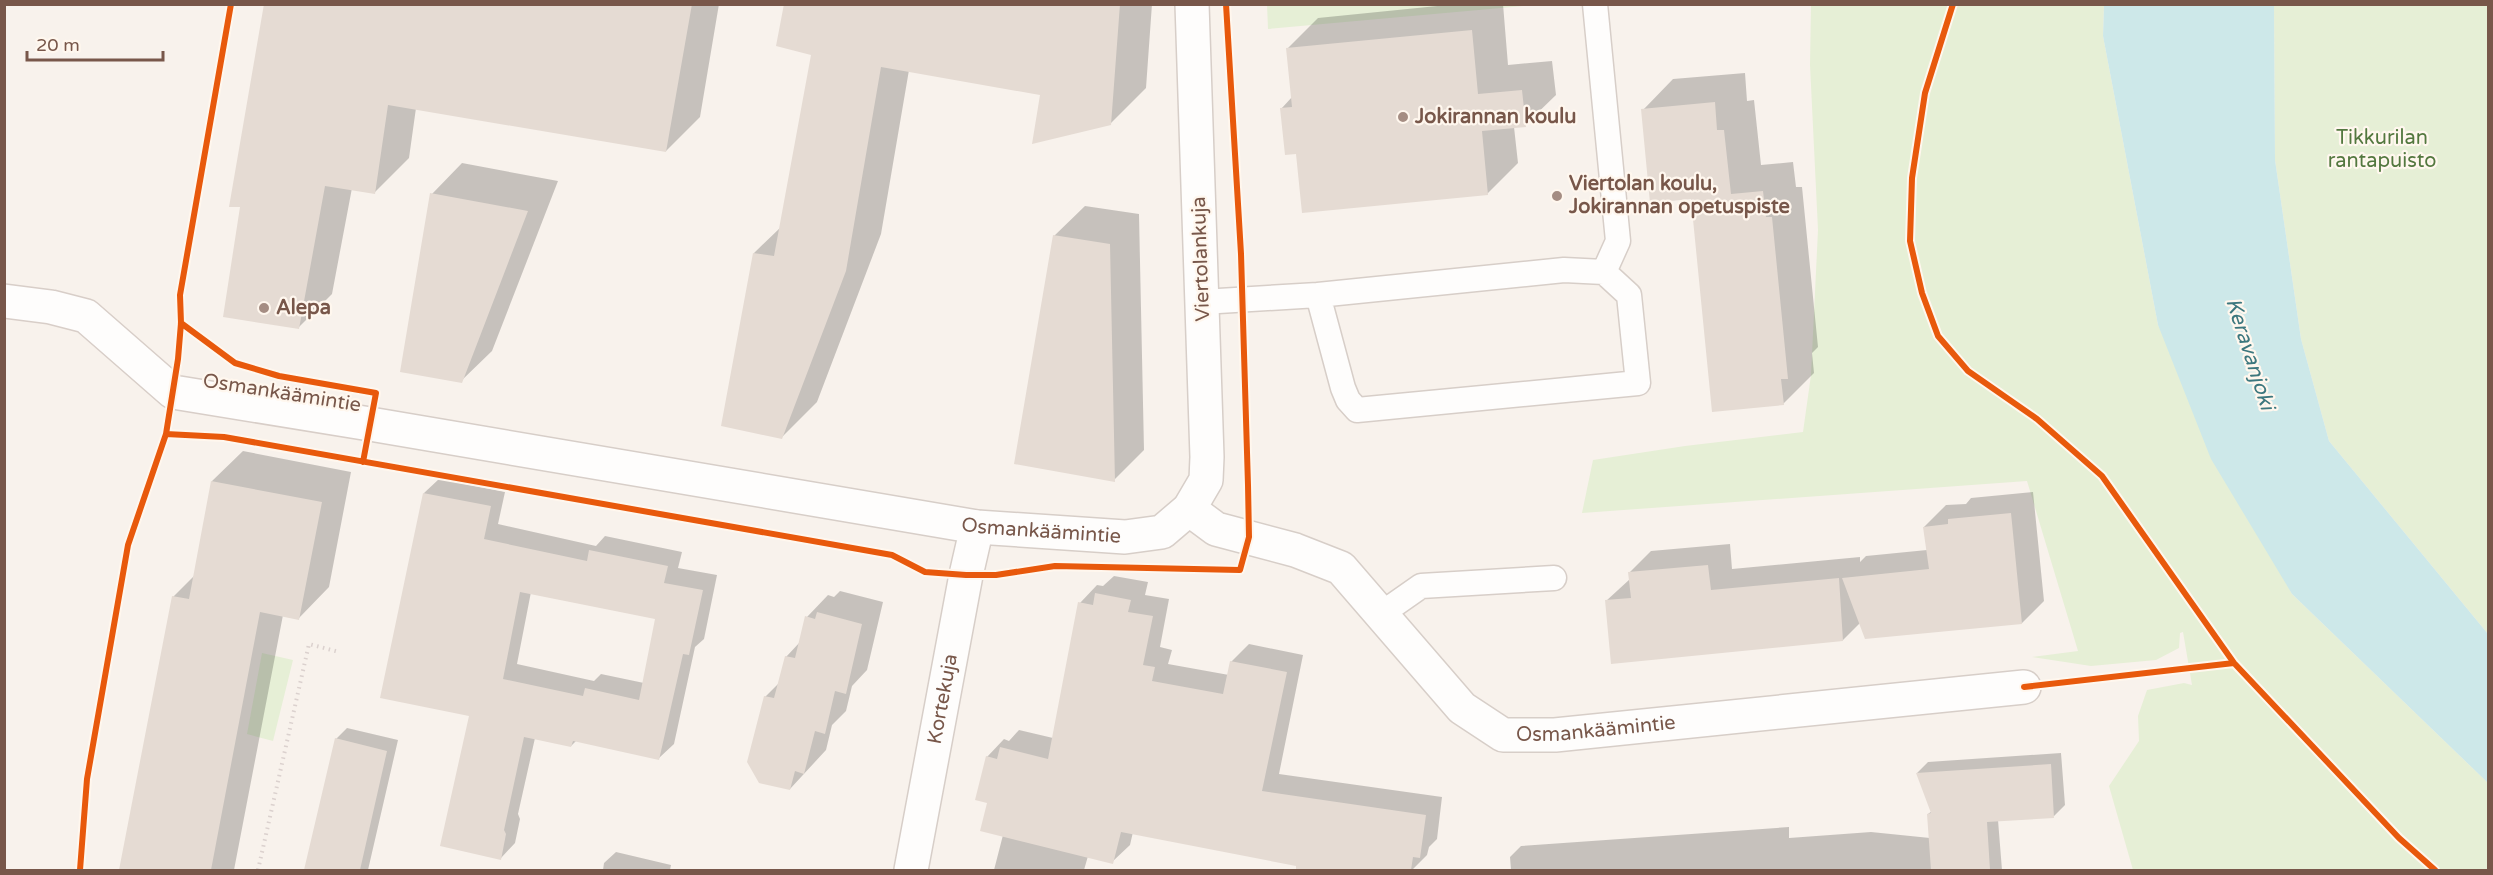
<svg xmlns="http://www.w3.org/2000/svg" width="2493" height="875" viewBox="0 0 2493 875" font-family="'Varela Round',sans-serif">
<style>
.green{fill:#e6efd6}
.water{fill:#cde8e9}
.shadow{fill:#0003;fill-rule:evenodd}
.building{fill:#e5dbd3;fill-rule:evenodd}
.lines{fill:none;stroke-linecap:round;stroke-linejoin:round}
.lane-casing{stroke:#d7cec8;stroke-width:27}
.street-casing{stroke:#d7cec8;stroke-width:36}
.secondary-casing{stroke:#d8cec8;stroke-width:36}
.path{stroke:#dbd1ce;stroke-width:4;stroke-dasharray:1.5 4.5;stroke-linecap:butt}
.lane{stroke:#fefdfc;stroke-width:24}
.street{stroke:#fefdfc;stroke-width:33}
.secondary{stroke:#fefdfc;stroke-width:33}
.cycleway-casing{stroke:#fff7ee;stroke-width:10}
.cycleway{stroke:#e8590c;stroke-width:6}
.poi-dot{fill:#a58d83;stroke:#fff7ee;stroke-width:2}
.labels{text-anchor:middle;dominant-baseline:central;stroke-width:4.5;stroke-linejoin:round;paint-order:stroke}
.poi-label{font-size:20px;font-weight:bold;fill:#78574a;stroke:#fff7ee;text-anchor:start}
.park-label{font-size:20px;fill:#53783f;stroke:#fff7ee}
.street-label{font-size:20px;fill:#78574a;stroke:#fff7ee}
.water-label{font-size:21px;font-style:italic;fill:#3c777e;stroke:#fff7ee}
</style>
<rect width="100%" height="100%" fill="#f8f2ec"/>
<path class="green" d="M1267 4H1534V5L1268 29Z
M1811 5H2104L2103 36 2158 325 2292 594 2488 783V870H2133L2109 786 2139 741 2138 716 2147 690 2184 683 2192 685 2183 632 2180 633 2179 648 2156 660 2091 666 2032 657 2078 651 2027 481 1582 513 1593 460 1685 446 1803 432 1811 375 1818 230 1810 65Z
M2274 5H2488V634L2329 441 2301 339 2275 160Z
M262 653 293 660 273 741 247 734Z"/>
<path class="water" d="M2104 5H2274L2275 160 2301 339 2329 441 2488 634V783L2292 594 2211 459 2158 325 2103 36Z"/>
<path class="shadow" d="M266 4H719L700 117 666 151 416 108 409 158 375 192 352 188 332 294 298 328 242 206Z
M785 4H1152L1146 88 1110 124 1042 93 909 70 881 234 817 402 781 438 754 253 781 227 813 54Z
M1457 4H1503L1508 65 1552 61 1556 95 1525 125 1514 127 1518 163 1487 194 1297 153 1281 109 1292 97 1288 48 1318 18Z
M1745 73 1747 101 1754 100 1761 165 1793 162 1796 187H1802L1818 347 1812 353 1814 373 1783 404 1693 197 1643 110 1673 79Z
M462 163 558 181 492 351 461 381 432 194Z
M1085 206 1139 214 1144 450 1114 480 1054 236Z
M243 451 351 472 329 587 299 618 283 615 234 870H120L173 597 195 575 212 481Z
M439 479 505 492 498 524 596 546 605 536 682 552 678 568 717 575 704 639 695 647 674 744 659 758 577 740 571 746 535 738 518 814 520 819 515 843 501 858 424 493ZM531 592 657 618 644 683 601 674 594 681 517 664Z
M2033 492 2044 601 2022 623 1861 622 1843 640 1606 601 1630 579 1629 573 1651 551 1730 544 1732 569 1860 557V562L1866 556 1927 550 1924 527 1946 505 1966 504 1971 498Z
M1114 576 1148 582 1145 595 1169 599 1160 647 1172 650 1168 664 1229 675 1231 662 1249 644 1303 655 1279 774 1442 797 1437 839 1429 847 1427 855 1412 870H1303L1298 865 1133 832 1130 845 1112 862 1088 856 1084 870H994L1003 835 989 802 987 757 1004 739 1009 741 1019 730 1053 738 1080 603 1097 585 1103 586Z
M840 591 883 602 867 670 852 686 846 711 832 725 826 750 790 789 765 697 779 683 786 657 800 642 807 617 828 595 834 597Z
M347 728 398 740 368 870H306L336 739Z
M2061 753 2065 805 2054 816 1998 820 2002 870H1511L1510 857 1521 846 1789 827V838L1871 832 1930 838 1928 814 1932 811 1917 773 1928 762Z
M616 852 671 865 670 870H603L604 863Z"/>
<path class="building" d="M264 4H692L666 152 388 105 375 194 325 186 299 329 223 317 240 207H229Z
M784 4H1120L1111 125 1032 144 1040 95 881 67 846 271 782 439 721 426 753 253 774 256 811 55 776 46Z
M1472 30 1478 94 1522 90 1526 127 1482 131 1488 195 1302 213 1296 154 1285 155 1280 108 1292 107 1286 48Z
M1715 102 1717 130H1724L1731 194 1763 191 1766 217H1772L1788 379H1781L1784 405 1712 412 1691 199 1650 203 1641 109Z
M430 193 528 211 462 383 400 372Z
M1053 235 1110 244 1115 482 1014 464Z
M211 481 322 502 299 620 260 612 211 870H119L172 596 189 599Z
M423 493 491 506 484 539 587 561 589 550 668 566 664 583 703 590 689 655 683 654 659 760 573 741 571 747 524 737 504 830 506 834 501 860 440 846 469 716 380 698ZM520 592 655 619 639 700 585 688 583 696 503 679Z
M2011 513 2022 624 1865 639 1842 578 1929 569 1923 527 1948 524V519Z
M1708 565 1711 590 1839 578 1843 641 1611 664 1605 600 1631 598 1628 572Z
M1095 593 1131 600 1128 612 1153 616 1143 665 1155 667 1152 681 1223 694 1230 661 1287 672 1262 791 1426 815 1420 858 1413 857 1411 870H1296V866L1121 832 1113 864 980 831 987 803 975 800 986 756 997 759 1000 747 1048 759 1078 602 1093 605Z
M817 612 862 624 846 694 835 691 825 734 815 731 804 774 795 771 790 790 759 783 747 762 764 696 774 698 785 656 795 658 805 616 815 619Z
M335 738 387 751 360 870H304Z
M2051 764 2054 818 1987 822 1990 870H1931L1927 814 1931 813 1916 773Z"/>
<g class="lines">
<defs>
<path id="lane" d="M1595 4 1618 241 1604 272
M1202 302 1318 295 1343 388 1348 400 1357 410 1638 383 1629 295 1604 272 1564 270 1318 295
M1381 614 1421 586 1554 578"/>
<g id="street">
<path id="s1" d="M370 424 977 527 1125 537 1162 532 1189 509 1206 480 1207 457 1192 4"/>
<path id="s2" d="M1189 509 1216 529 1295 550 1341 568 1462 708 1503 735H1555L2024 687"/>
<path id="s3" d="M911 870 966 575 977 527"/>
</g>
<path id="secondary" d="M4 301 51 307 86 316 173 392 370 424"/>
</defs>
<use href="#lane" class="lane-casing"/>
<use href="#street" class="street-casing"/>
<use href="#secondary" class="secondary-casing"/>
<path class="path" d="M258 870 309 644 339 652"/>
<use href="#lane" class="lane"/>
<use href="#street" class="street"/>
<use href="#secondary" class="secondary"/>
<defs>
<path id="cycleway" d="M1953 4 1925 93 1912 178 1910 241 1922 293 1938 336 1968 371 2037 419 2102 476 2234 663 2399 838 2435 870
M181 323 235 363 279 376 376 393 363 462
M166 434 224 437 892 555 925 572 966 575H996L1055 566 1240 570 1249 537 1248 485 1241 254 1226 4
M2024 687 2234 663
M80 870 87 779 128 545 166 434 178 359 181 323 180 295 231 4"/>
</defs>
<use href="#cycleway" class="cycleway-casing"/>
<use href="#cycleway" class="cycleway"/>
</g>
<g class="poi-dot">
<circle cx="1403" cy="117" r="6"/>
<circle cx="1557" cy="196" r="6"/>
<circle cx="264" cy="308" r="6"/>
</g>
<g class="labels">
<g class="poi-label">
<text x="1415" y="117">Jokirannan koulu</text>
<text x="1569" y="184">Viertolan koulu,<tspan x="1569" dy="23">Jokirannan opetuspiste</tspan></text>
<text x="276" y="308">Alepa</text>
</g>
<g class="park-label">
<text x="2382" y="138">Tikkurilan<tspan x="2382" dy="23">rantapuisto</tspan></text>
</g>
<g class="street-label">
<text transform="translate(1201 259) rotate(-92)">Viertolankuja</text>
<text transform="translate(282 393) rotate(9)">Osmankäämintie</text>
<text stroke="none"><textPath href="#s1" startOffset="680">Osmankäämintie</textPath></text>
<text stroke="none"><textPath href="#s3" startOffset="174">Kortekuja</textPath></text>
<text stroke="none"><textPath href="#s2" startOffset="492">Osmankäämintie</textPath></text>
</g>
<g class="water-label">
<text transform="translate(2250 354) rotate(72)">Keravanjoki</text>
</g>
</g>
<rect width="2493" height="875" fill="none" stroke="#78574a" stroke-width="12"/>
<path d="M27 51v9h136v-9" fill="none" stroke="#78574a" stroke-width="3"/>
<text x="36" y="51" font-size="18" fill="#78574a" stroke="#fff7ee" stroke-width="4.5" paint-order="stroke">20 m</text>
</svg>
